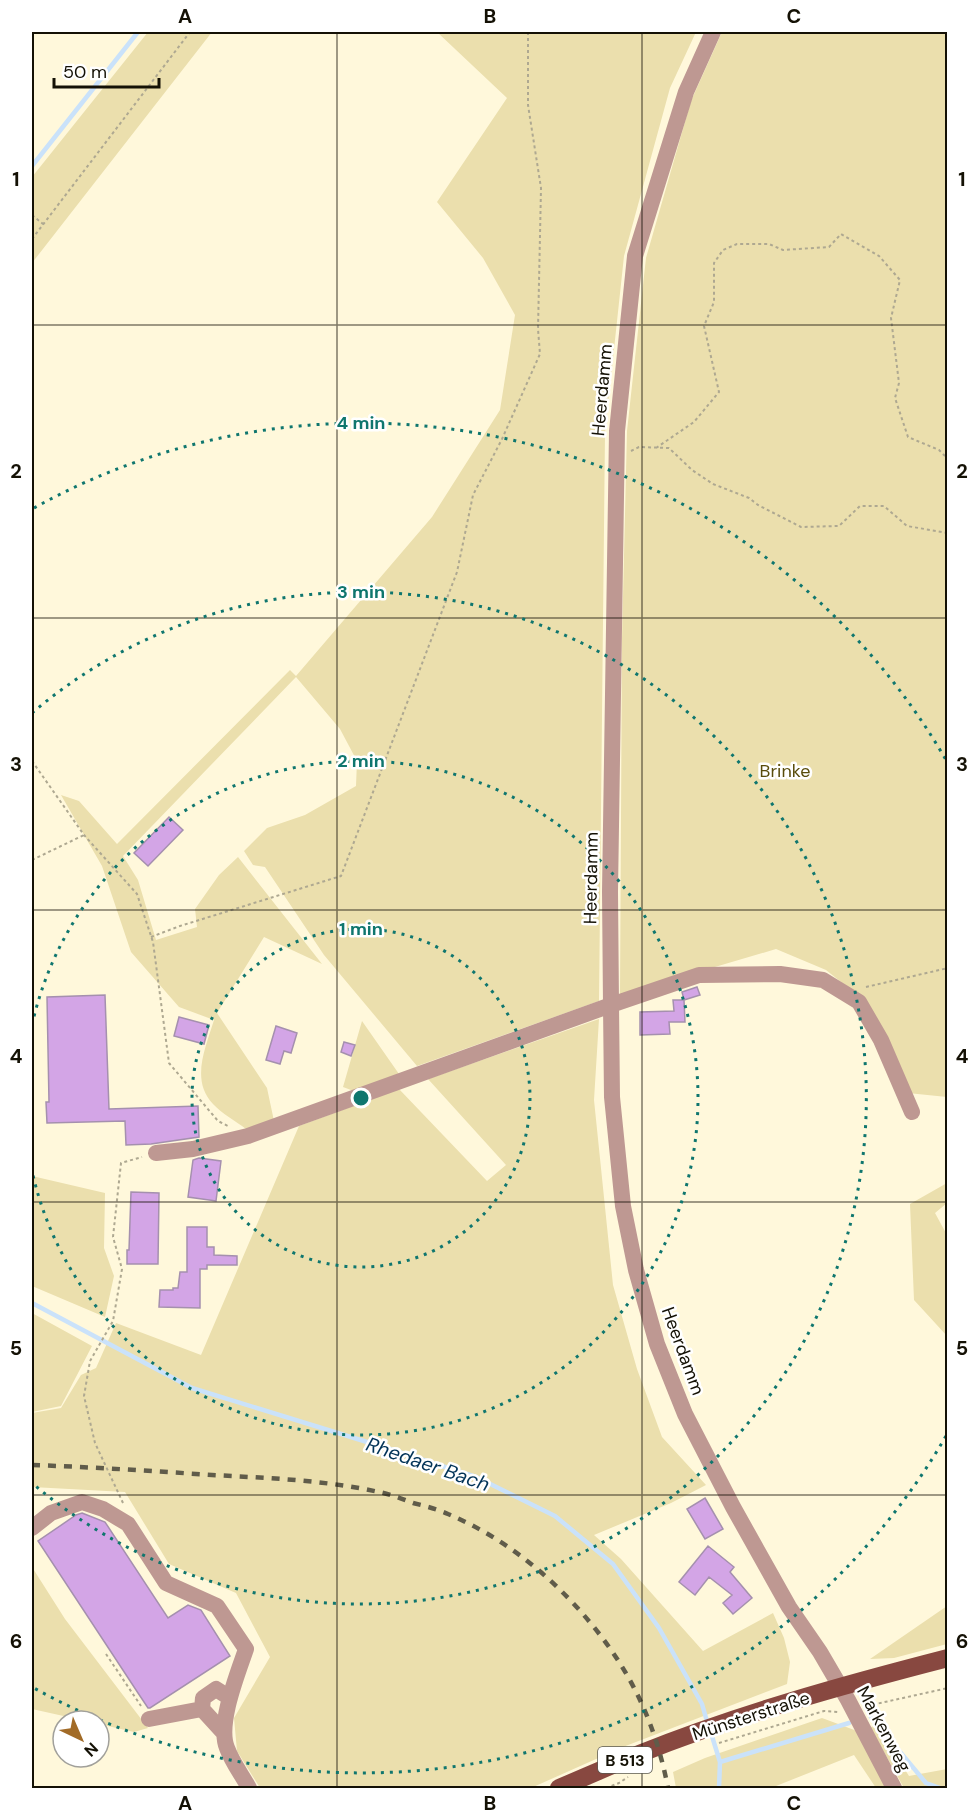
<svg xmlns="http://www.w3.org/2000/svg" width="979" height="1820" viewBox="0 0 979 1820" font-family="'DM Sans',sans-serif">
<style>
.green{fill:#ebdfad}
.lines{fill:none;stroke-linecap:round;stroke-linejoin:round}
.stream{stroke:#cae2fa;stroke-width:4.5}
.building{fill:#d3a5e6;stroke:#a590ae;stroke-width:1.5}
.path{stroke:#aea891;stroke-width:2;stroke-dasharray:3 3;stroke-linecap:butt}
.minor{stroke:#be9892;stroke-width:16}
.major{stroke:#884840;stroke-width:18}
.rail{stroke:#605c4a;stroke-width:4.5;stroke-dasharray:8 8;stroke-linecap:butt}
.grid{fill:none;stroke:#141105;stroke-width:1.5;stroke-opacity:0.55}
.ring{fill:none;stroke:#0f766e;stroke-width:3;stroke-dasharray:3 6}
.labels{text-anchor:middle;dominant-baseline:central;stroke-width:5;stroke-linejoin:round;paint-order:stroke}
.shield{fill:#fff;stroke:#5a5850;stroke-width:1.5}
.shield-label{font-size:16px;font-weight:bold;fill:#141105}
.street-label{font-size:18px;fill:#141105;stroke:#fff}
.park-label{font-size:18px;fill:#594c0b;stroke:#fff}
.water-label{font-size:20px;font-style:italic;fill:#023357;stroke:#fff}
.centre{fill:#0f766e;stroke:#fff;stroke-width:3}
.ring-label{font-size:18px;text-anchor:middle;font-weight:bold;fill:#0f766e;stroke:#fff;stroke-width:5;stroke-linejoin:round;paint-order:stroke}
.neatline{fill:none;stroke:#141105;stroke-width:2}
.grid-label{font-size:20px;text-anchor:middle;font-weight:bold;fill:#141105}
</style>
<rect width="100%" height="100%" fill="#fff8db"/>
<path class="green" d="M148 32H212L32 263V177Z
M437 32H696L670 88 624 256 605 433 599 1001 417 1066 324 955 265 867 253 865 244 851 267 828 305 815 356 786 357 761 340 729 296 677 123 856 138 880 156 940 197 927 195 909 219 875 238 857 322 964 264 937 217 1013 267 1088 274 1121 246 1129C236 1121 222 1114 213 1104 190 1080 206 1047 214 1020L179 1007 131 952 102 866 61 795 79 801 117 844 290 670 296 676 432 517 500 410 515 315 483 258 437 202 507 98Z
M722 32H947V1097L898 1092 861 998 826 970 776 949 620 995 622 639 627 431 646 258 691 101Z
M599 1019 594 1100 613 1285 637 1369 662 1437 706 1485 671 1503 594 1535 621 1559 703 1651 773 1613 784 1638 790 1662 787 1684 623 1747 531 1788H260L237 1751 234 1718 270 1657 236 1593 169 1564 125 1492 32 1487V1413L61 1408 81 1375 96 1368 116 1323 201 1355 299 1126 399 1089 487 1181 506 1165 428 1079Z
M362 1021 399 1074 359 1093 343 1087Z
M32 1176 105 1193 104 1248 114 1276 105 1317 32 1286Z
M947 1183V1203L935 1213 947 1235V1336L914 1300 910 1204Z
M32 1313 92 1346 61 1406 32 1412Z
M32 1567 65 1619 148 1728 134 1732 99 1724V1721H86L32 1709Z
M947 1606V1644L894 1658 870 1659Z
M822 1718 857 1731 887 1788H876L854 1755 771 1788H676L673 1772 705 1758Z
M877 1726 909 1776 947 1769V1788H904L870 1727Z"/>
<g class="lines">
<path class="stream" d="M32 166 138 32
M32 1303 192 1388 380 1446 476 1477 555 1516 613 1564 659 1628 702 1704 708 1725
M871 1717 926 1783 940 1788
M711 1733 720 1762 719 1788
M720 1762 849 1723"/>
</g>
<path class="building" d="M169 817 183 830 148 866 134 853Z
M697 987 700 995 684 1000 682 992Z
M105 995 109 1109 198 1106 199 1137 151 1144 126 1145 125 1121 47 1123 46 1102H49L47 997Z
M673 1000H684L685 1022H669L670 1034 640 1035V1012L674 1011Z
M179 1017 209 1025 204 1044 174 1036Z
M276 1026 297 1033 291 1053 284 1051 280 1064 266 1060Z
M344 1042 355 1045 351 1056 341 1052Z
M199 1158 221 1161 216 1201 188 1197 193 1160Z
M131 1192 159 1193 158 1264H127V1250H129Z
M187 1227H207V1247H214V1255L237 1256V1265H207V1269H200V1308L159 1307 160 1290H173V1288H178L180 1272H187Z
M705 1498 723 1529 705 1539 687 1509Z
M82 1513 105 1522 168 1618 188 1605 201 1610 230 1656 150 1708H148L138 1693 38 1541 76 1515Z
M708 1546 734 1567 730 1572 752 1598 733 1614 723 1603 732 1595 709 1577 695 1595 679 1582Z"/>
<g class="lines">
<path class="path" d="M32 215 43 224
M32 239 190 32
M656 448 694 422 719 392 704 326 714 302V263L723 250 737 244H769L783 250 829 247 841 234 879 256 900 280 891 318 899 383 895 398 908 437 939 450 948 459
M631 451 639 447 669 448 692 470 713 484 749 498 758 505 801 527 839 526 860 506H884L907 526 948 533
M32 761 84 835 137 894 153 942 169 1063 218 1121 228 1126
M32 860 84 835
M151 937 180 926 341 876 457 572 473 495 502 439 540 354 538 329 541 188 528 105V32
M866 987 948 968
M123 1503 95 1443 84 1396 90 1361 113 1321 122 1269 113 1237 121 1163 142 1157
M106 1654 141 1706
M867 1706 948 1688
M719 1743 824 1711 838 1712
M606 1788 619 1783 628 1777"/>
<path class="minor" d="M713 32 686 92 635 256 617 431 610 892 611 1005 612 1097 623 1206 636 1270 657 1344 685 1414 733 1507 789 1607 820 1652 848 1700 894 1788
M156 1153 193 1149 248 1136 611 1005 699 975 780 974 823 980 859 1002 881 1040 912 1112
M32 1528 51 1513 82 1502 103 1509 128 1524 166 1583 217 1606 246 1649C238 1673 217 1724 227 1748 232 1762 242 1775 249 1788
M149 1719 202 1709
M223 1732 202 1709 203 1698 216 1689 230 1698"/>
<path class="major" d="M559 1788C585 1777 612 1765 639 1754 739 1714 843 1685 948 1658"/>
<path class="rail" d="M32 1465C92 1467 152 1471 212 1475 268 1478 324 1480 379 1492 390 1494 402 1499 413 1503 425 1506 437 1509 448 1514 505 1538 554 1578 593 1626 633 1675 656 1726 668 1788"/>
</g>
<path class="grid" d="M337 32V1788M642 32V1788M32 325H948M32 618H948M32 910H948M32 1202H948M32 1495H948"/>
<g class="ring">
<circle cx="361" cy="1098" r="169"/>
<path d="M32 1025A337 337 0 1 1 32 1171"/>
<path d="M32 713A506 506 0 1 1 32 1483"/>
<path d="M946 1436A675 675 0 0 1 34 1688M34 508A675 675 0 0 1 946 760"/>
</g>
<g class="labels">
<rect class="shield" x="598" y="1747" width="54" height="26" rx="4.5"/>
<g class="shield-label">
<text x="625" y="1760">B 513</text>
</g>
<g class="street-label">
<text transform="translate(602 390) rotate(-85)">Heerdamm</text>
<text transform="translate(591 878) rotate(-89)">Heerdamm</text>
<text transform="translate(683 1351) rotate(70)">Heerdamm</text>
<text transform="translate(751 1716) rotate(-18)">Münsterstraße</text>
<text transform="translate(884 1729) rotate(62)">Markenweg</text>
</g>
<g class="park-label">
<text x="785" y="771">Brinke</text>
</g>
<g class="water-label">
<text transform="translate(428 1464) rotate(19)">Rhedaer Bach</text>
</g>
</g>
<circle cx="361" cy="1098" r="9" class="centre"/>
<g class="ring-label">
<text x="361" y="429">4 min</text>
<text x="361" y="598">3 min</text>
<text x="361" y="767">2 min</text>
<text x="361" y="935">1 min</text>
</g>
<rect width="979" height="1820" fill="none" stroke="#ffffff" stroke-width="66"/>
<g transform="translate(81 1739) rotate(136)"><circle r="28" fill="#ffffff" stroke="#a1a09b" stroke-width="1.5"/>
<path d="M0-4.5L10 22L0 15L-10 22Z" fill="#a26b27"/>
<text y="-9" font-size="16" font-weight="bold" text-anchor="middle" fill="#141105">N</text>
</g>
<path d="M54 78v9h105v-9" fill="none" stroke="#141105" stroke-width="3"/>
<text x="63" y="78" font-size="18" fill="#141105" stroke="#ffffff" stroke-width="4.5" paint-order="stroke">50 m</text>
<rect x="33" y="33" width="913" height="1754" class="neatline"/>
<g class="grid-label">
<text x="185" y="23">A</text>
<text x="490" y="23">B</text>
<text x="794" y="23">C</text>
<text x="16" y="186">1</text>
<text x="962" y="186">1</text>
<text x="16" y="478">2</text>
<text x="962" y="478">2</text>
<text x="16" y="771">3</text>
<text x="962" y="771">3</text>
<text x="16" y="1063">4</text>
<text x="962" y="1063">4</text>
<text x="16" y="1355">5</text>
<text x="962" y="1355">5</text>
<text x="16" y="1648">6</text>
<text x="962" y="1648">6</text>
<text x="185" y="1810">A</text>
<text x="490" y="1810">B</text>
<text x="794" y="1810">C</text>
</g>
</svg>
